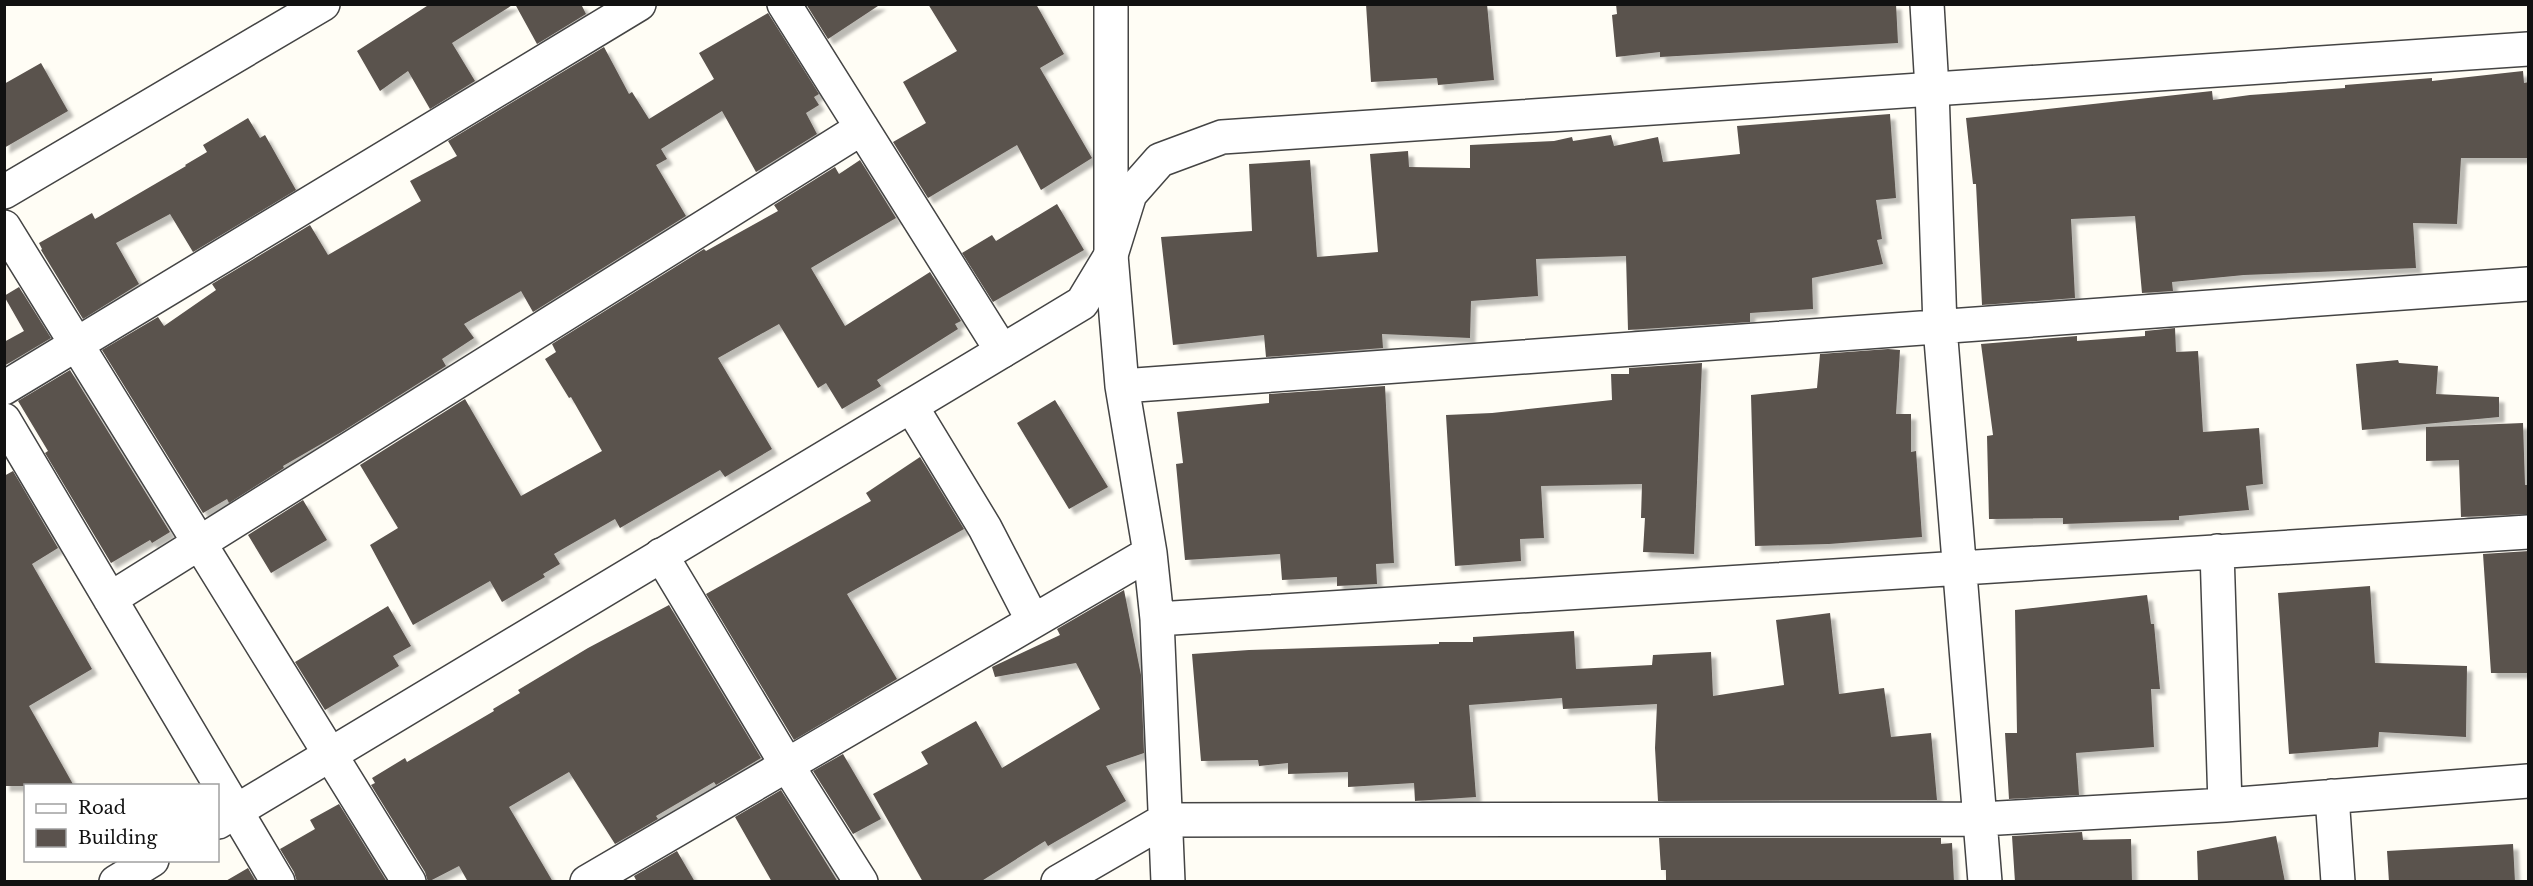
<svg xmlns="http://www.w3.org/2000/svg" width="2533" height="886" viewBox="0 0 2533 886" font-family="'Libre Baskerville',serif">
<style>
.building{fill:#5a524d;filter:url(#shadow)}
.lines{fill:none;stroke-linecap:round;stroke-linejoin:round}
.minor-casing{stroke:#444;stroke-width:36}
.tertiary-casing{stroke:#444;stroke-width:36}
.minor{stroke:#fff;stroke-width:33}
.tertiary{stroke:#fff;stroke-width:33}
</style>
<defs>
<filter id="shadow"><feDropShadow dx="5.5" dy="5.5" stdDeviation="1.5" flood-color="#0004"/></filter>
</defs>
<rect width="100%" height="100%" fill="#fffdf5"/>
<path class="building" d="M430 4H514L452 43 475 81 430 109 408 71 380 91 357 51Z
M515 4H581L586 14 537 44Z
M806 4H881L828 39Z
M928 4H1036L1064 54 1040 68 1092 158 1041 190 1017 145 928 198 893 142 926 123 903 82 957 51Z
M1366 4H1487L1494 80 1438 85 1437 78 1371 82Z
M1616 4H1896L1898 43 1660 57V52L1616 57 1612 15 1617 14Z
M768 13 819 94 814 97 819 105 806 113 817 134 756 172 722 111 661 149 667 159 656 165 686 216 533 312 521 291 464 324 474 338 442 359 446 366 340 433 283 466 284 468 229 503 227 499 203 513 102 350 158 317 164 326 216 290 212 284 310 225 328 255 421 201 410 181 457 156 448 141 604 47 629 94 632 92 649 119 714 79 699 53Z
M41 63 68 111 4 148V84Z
M2523 71 2524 83 2529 82V158H2461L2457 224 2413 223 2416 268 2244 275 2172 282 2173 291 2142 293 2135 216 2071 219 2075 298 1982 305 1976 184H1973L1966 118 2212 91 2213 100 2250 95 2345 88V85L2432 78V81Z
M1890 114 1896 198 1876 200 1882 239 1877 240 1883 264 1812 278 1813 309 1750 313V322L1628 330 1626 256 1536 259 1538 296 1471 301 1470 338 1382 334 1383 348 1266 357 1264 335 1173 345 1161 237 1252 231 1249 164 1310 160 1317 257 1378 252 1370 154 1408 151 1409 167 1470 168V145L1554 141 1572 137 1573 141 1611 135 1614 146 1658 137 1663 162 1740 154 1737 126Z
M248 118 260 138 265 135 296 190 193 252 170 214 116 243 139 284 83 319 41 250 42 249 39 243 92 213 95 219 186 166 185 165 207 152 203 145Z
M860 160 896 218 811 268 845 326 930 272 961 321 955 324 958 329 877 380 881 386 842 409 826 383 818 388 779 324 718 358 772 449 725 477 720 470 620 528 615 519 554 554 560 564 543 574 545 577 502 602 490 581 413 625 370 545 398 528 360 465 465 399 521 496 602 451 571 397 569 398 545 359 556 352 552 344 704 249 706 251 778 211 774 205 835 167 839 174Z
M1057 204 1084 250 993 302 962 253 992 235 996 241Z
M19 287 51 338 4 366V342L24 331 4 296Z
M2175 328 2176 352 2198 351 2203 432 2259 428 2263 484 2246 486 2249 510 2179 516V520L2063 524V518L1989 519 1987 436 1993 435 1981 344 2077 336V341L2145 336V331Z
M1888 349 1900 350 1896 414H1911V452L1916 451 1922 537 1829 544 1755 546 1751 395 1817 388 1820 354Z
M2398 360 2399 363 2438 366 2436 394 2499 397V417L2362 430 2356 364Z
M1702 363 1694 554 1643 552 1645 518H1641L1642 484 1541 486 1544 538 1520 539 1521 561 1455 566 1446 415 1492 413 1612 400 1611 374H1629V368Z
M70 370 170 532 152 543 150 540 111 563 45 453 48 451 18 401Z
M1385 386 1394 563 1376 564 1377 584 1337 586V577L1282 580 1280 554 1185 560 1176 464 1183 463 1177 412 1269 403V394Z
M1055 400 1108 487 1069 509 1017 423Z
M2523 423 2525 485H2529V514L2461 517 2459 460 2426 461V427Z
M920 457 964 529 847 594 897 679 794 740 706 594 871 501 866 493Z
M13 471 58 548 32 564 92 669 29 706 74 786H4V476Z
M303 500 327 540 271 573 248 535Z
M2529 551V673H2491L2483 554Z
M2370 586 2375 663 2467 666 2466 737 2379 732 2378 747 2289 754 2278 593Z
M1124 590 1141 675 1144 753 1106 766 1126 801 1048 846 1045 841 980 882H923L873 794 928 764 921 752 976 721 1002 768 1100 709 1076 663 995 677 992 667 1060 635 1057 629Z
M2147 595 2151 624H2154L2160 689H2151L2154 747 2076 753 2079 795 2009 799 2005 733H2017L2015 610Z
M669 605 761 758 716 785 714 782 656 816 658 819 615 844 569 772 509 807 553 882H468L459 866 428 882 425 872 371 785 375 783 372 778 405 758 407 762 494 711 493 709 520 693 518 690 588 648Z
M388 606 411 646 393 656 399 666 325 710 295 662Z
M1830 613 1839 694 1884 688 1891 737 1931 733 1937 800 1658 801 1655 748 1657 704 1563 709 1562 698 1469 705 1476 797 1415 801 1414 783 1348 787V772L1288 774V763L1259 766 1258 760 1201 761 1192 654 1249 650 1439 644V642H1473V637L1574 631 1576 669 1652 665 1653 655 1711 652 1713 696 1784 685 1776 620Z
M843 754 881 819 853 834 813 771Z
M781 790 838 882H772L735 817Z
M339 804 387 882H297L294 872 280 849 315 829 310 820Z
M2082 832 2083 840 2131 839 2132 882H2015L2012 836Z
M2276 836 2285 882H2198L2197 851Z
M1659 838H1941V844L1952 843 1954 882H1666V870H1661Z
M2513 844 2515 882H2389L2387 851Z
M677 851 695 882H637L634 876Z
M248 868 256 882H224Z"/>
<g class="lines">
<defs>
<path id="minor" d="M784 4 1002 351
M1111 4V255L1122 386 1150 553 1157 619 1168 882
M1927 4 1932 89 1940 327 1985 882
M4 192 323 4
M4 227 409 882
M1122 386 2528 284
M4 388 639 4
M911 406 985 528 1033 621
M4 420 278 882
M2217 551 2225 805
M661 555 787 765 861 882
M110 599 862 128
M1157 619 2528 532
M2332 796 2338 882
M587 882 1150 553
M1058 882 1165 820 1981 819 2225 805 2528 781"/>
<path id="tertiary" d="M218 822 1082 303 1111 255 1130 194 1160 160 1222 137 2528 49
M116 882 152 860"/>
</defs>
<use href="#minor" class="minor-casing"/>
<use href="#tertiary" class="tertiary-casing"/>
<use href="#minor" class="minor"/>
<use href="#tertiary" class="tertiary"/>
</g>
<rect width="2533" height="886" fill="none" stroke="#111111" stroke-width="12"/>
<rect x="24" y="784" width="195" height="78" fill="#ffffff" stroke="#a0a0a0" stroke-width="1.5"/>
<rect x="36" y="804" width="30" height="9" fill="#ffffff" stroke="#a0a0a0" stroke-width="1.5"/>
<text x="78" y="814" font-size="18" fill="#111111">Road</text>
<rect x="36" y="829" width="30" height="18" fill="#5a524d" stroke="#a0a0a0" stroke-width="1.5"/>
<text x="78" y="844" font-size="18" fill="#111111">Building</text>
</svg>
